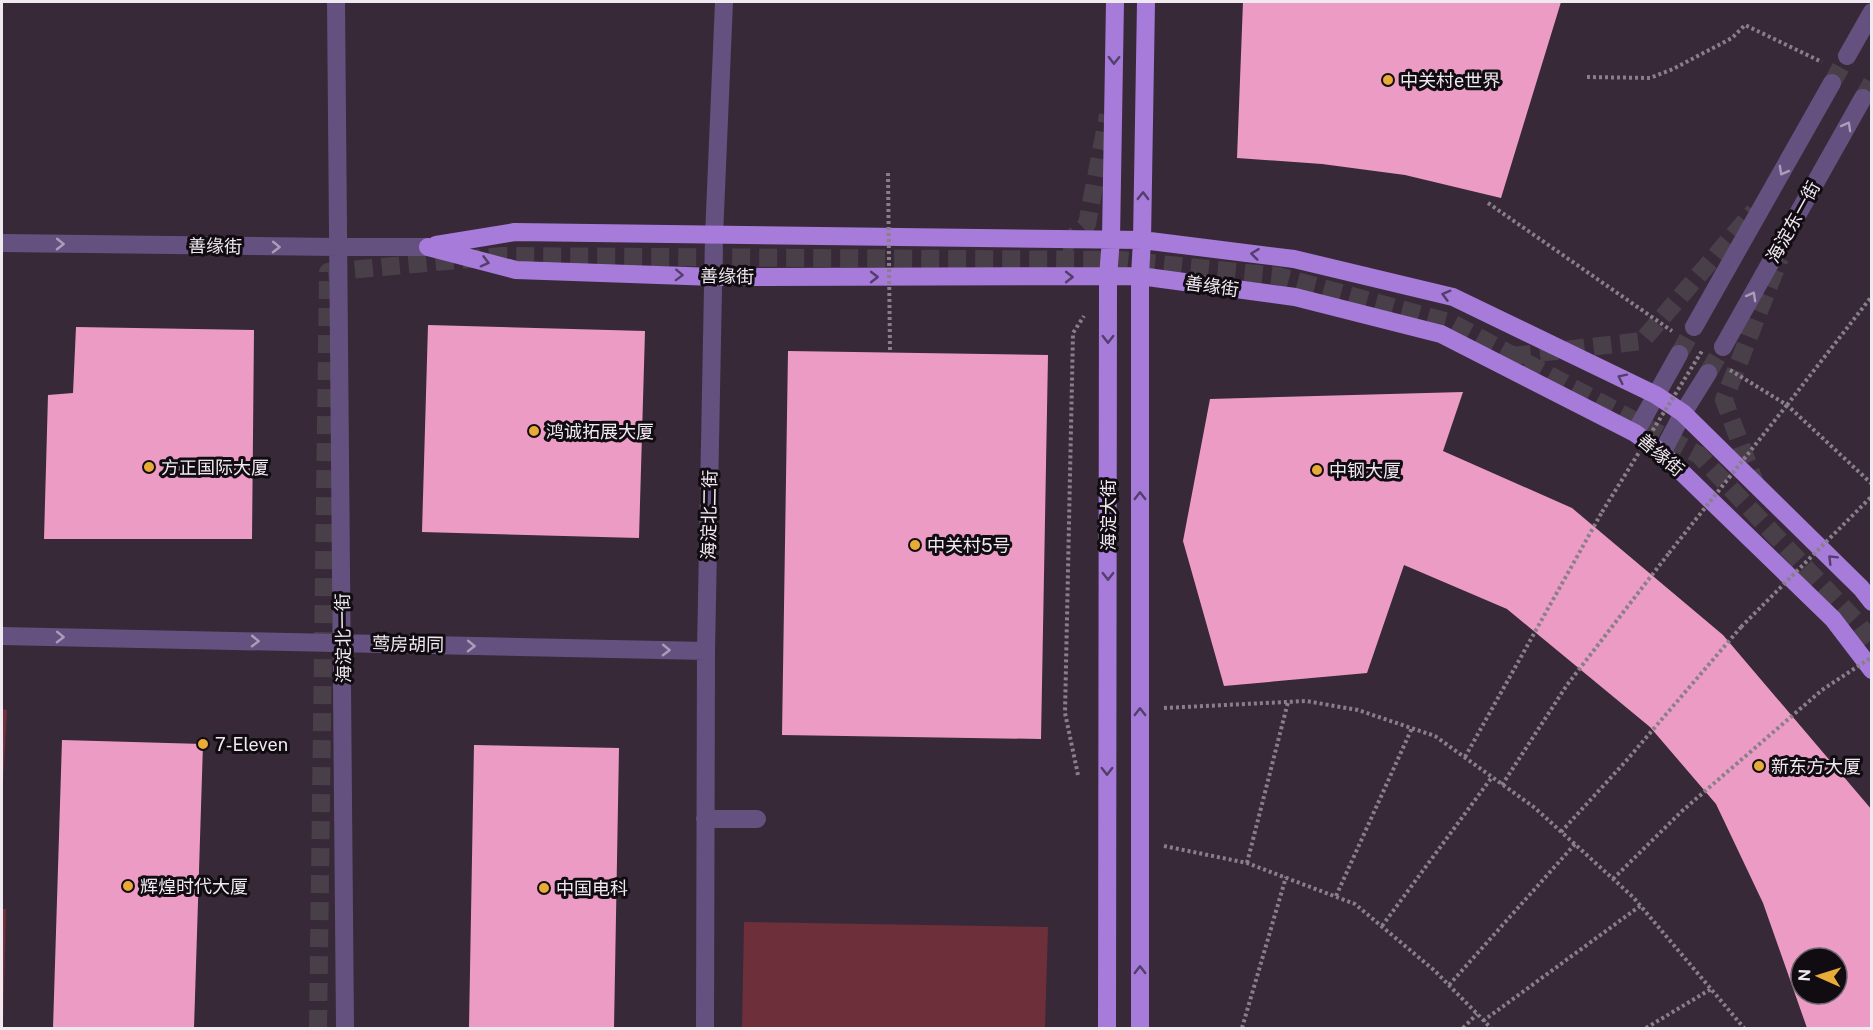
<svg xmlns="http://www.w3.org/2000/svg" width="1873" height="1030" viewBox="0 0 1873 1030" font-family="'Public Sans','Noto Sans SC',sans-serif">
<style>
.built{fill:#382938;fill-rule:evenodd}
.green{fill:#6d2f3a}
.building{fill:#ec9cc4;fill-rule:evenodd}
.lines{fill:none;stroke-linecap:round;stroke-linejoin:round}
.minor-tunnel{stroke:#493f49;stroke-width:18;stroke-dasharray:18 9;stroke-linecap:butt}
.path{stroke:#887f88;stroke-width:4;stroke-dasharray:3 3;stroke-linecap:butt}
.minor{stroke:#65517f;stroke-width:18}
.major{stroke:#a67bda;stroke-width:18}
.path-bridge{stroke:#887f88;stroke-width:4;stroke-dasharray:3 3;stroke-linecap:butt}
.oneway{stroke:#543e6b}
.oneway2{stroke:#aa9db8}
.poi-dot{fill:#e9ab38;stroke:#110c11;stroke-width:2}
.labels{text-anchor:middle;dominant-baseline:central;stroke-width:6;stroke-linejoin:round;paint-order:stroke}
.poi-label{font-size:18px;fill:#f0e9f0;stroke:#110c11;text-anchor:start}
.street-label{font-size:18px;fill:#f0e9f0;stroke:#110c11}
</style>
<rect width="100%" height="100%" fill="#2b212b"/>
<path class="built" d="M2 2H1871V1028H2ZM1801 958H1837V994H1801Z"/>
<path class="green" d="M2 709 7 710 2 802Z
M2 909H6L3 1028H2Z
M744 922 1048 927 1045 1028H742Z"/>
<path class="building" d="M1243 2H1561L1501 198 1405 175 1322 164 1237 158Z
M428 325 645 331 639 538 422 532Z
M76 327 254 330 252 539H44L48 395 73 393Z
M788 351 1048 355 1041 739 782 735Z
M1463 392 1443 451 1572 508 1723 635 1872 810V1028H1807L1763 903 1716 804 1650 727 1507 609 1404 565 1367 673 1224 686 1183 541 1210 399ZM1801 958H1837V994H1801Z
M62 740 203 744 194 1028H53Z
M474 745 619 748 614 1028H469Z"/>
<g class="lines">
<path class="minor-tunnel" d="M1832 83 1847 56
M1863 98 1872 82
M1063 245H1065L1087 224 1108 115
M1679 354 1694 327
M1513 356 1642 341 1754 211
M1708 373 1723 347
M1757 488 1724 400 1780 258
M318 1028 328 272 502 256 1121 260 1278 276 1452 323 1699 455 1857 622 1872 642"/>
<path class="path" d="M1587 77 1650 78 1673 69 1732 38 1745 25 1822 62
M1488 203 1672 331
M1730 370 1787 405 1872 484
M1787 405 1872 296
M1164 708 1306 701 1358 710 1435 736 1535 808 1633 897 1744 1028
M1465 757 1602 512
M1078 775 1065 713 1073 333 1084 316
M1502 785 1567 685 1669 553
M1561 832 1626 761 1741 627
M1164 846 1247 863 1355 904 1435 971 1491 1028
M1247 863 1288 702
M1613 879 1682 811 1822 690
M1336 896 1412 728
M1382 926 1492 777
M1449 985 1575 844
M1483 1021 1640 906
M1242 1028 1286 877
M1463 1028 1477 1014
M1646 1028 1711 989"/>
<path class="minor" d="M336 2 345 1028
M1847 56 1872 12
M2 243 338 247H428
M1694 327 1832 83
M1723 347 1863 98
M1635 433 1679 354
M1662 453 1683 413 1708 373
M2 636 706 651
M705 819H757
M705 1028 706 651 714 236 724 2"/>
<path class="major" d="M436 245 515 232 1142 240 1294 259 1453 297 1656 395 1683 413 1861 588 1872 602
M428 247 516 270 715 277 1140 276 1295 297 1441 334 1635 433 1662 453 1833 619 1872 670
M1107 1028 1108 277 1111 239 1115 2
M1140 1028V276L1142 240 1146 2"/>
<path class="path-bridge" d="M888 173 890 352
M1602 512 1702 351
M1669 553 1787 405
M1741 627 1872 496
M1822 690 1872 657"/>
</g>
<defs><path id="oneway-chevron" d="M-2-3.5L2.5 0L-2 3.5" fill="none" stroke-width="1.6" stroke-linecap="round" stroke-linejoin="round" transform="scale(1.5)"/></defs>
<g class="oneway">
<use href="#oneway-chevron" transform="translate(1114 60) rotate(91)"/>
<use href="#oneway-chevron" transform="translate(1143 196) rotate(-89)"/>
<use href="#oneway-chevron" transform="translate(1255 254) rotate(-173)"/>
<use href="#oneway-chevron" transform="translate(485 262) rotate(15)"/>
<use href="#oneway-chevron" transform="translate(679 275) rotate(2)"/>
<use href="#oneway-chevron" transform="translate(874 277)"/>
<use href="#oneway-chevron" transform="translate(1069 277)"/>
<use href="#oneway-chevron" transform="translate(1446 295) rotate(-165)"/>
<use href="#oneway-chevron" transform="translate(1108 339) rotate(90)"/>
<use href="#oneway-chevron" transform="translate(1622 378) rotate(-154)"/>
<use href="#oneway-chevron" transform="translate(1140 496) rotate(-90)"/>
<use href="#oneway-chevron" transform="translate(1832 559) rotate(-135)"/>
<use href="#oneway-chevron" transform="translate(1108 576) rotate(90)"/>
<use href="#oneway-chevron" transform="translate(1140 712) rotate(-90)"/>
<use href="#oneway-chevron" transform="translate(1107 771) rotate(90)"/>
<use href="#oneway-chevron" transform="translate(1140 970) rotate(-90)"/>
</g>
<g class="oneway2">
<use href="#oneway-chevron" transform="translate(1847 126) rotate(-61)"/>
<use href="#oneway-chevron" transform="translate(1783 171) rotate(119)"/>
<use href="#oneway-chevron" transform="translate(60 244) rotate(1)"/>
<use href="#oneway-chevron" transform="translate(276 247) rotate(1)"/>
<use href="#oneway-chevron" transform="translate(1752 296) rotate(-61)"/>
<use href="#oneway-chevron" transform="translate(60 637) rotate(1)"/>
<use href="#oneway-chevron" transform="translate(255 641) rotate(1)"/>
<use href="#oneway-chevron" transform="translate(471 646) rotate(1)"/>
<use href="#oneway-chevron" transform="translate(666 650) rotate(1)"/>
</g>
<g class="poi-dot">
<circle cx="1388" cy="80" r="6"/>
<circle cx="534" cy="431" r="6"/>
<circle cx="149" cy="467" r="6"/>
<circle cx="1317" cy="470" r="6"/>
<circle cx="915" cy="545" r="6"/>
<circle cx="203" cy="744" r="6"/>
<circle cx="1759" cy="766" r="6"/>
<circle cx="128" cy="886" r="6"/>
<circle cx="544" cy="888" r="6"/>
</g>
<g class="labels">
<g class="poi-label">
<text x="1400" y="80">中关村e世界</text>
<text x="546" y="431">鸿诚拓展大厦</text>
<text x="161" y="467">方正国际大厦</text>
<text x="1329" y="470">中钢大厦</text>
<text x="927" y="545">中关村5号</text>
<text x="215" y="744">7-Eleven</text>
<text x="1771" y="766">新东方大厦</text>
<text x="140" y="886">辉煌时代大厦</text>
<text x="556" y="888">中国电科</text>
</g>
<g class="street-label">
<text transform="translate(1793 222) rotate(-61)">海淀东一街</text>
<text transform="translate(215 246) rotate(1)">善缘街</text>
<text transform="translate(727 276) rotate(1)">善缘街</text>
<text transform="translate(1212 286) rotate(8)">善缘街</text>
<text transform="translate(1661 455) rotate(40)">善缘街</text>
<text transform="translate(709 515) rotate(-89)">海淀北二街</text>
<text transform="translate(1108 515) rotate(-90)">海淀大街</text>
<text transform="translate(343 638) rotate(-91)">海淀北一街</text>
<text transform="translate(408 644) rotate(1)">莺房胡同</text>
</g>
</g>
<rect width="1873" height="1030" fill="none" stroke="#f0e9f0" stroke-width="6"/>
<g transform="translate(1819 976) rotate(273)"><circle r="28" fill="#110c11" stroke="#6a646a" stroke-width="1.5"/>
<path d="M0-4.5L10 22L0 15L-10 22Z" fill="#e9ab38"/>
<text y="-9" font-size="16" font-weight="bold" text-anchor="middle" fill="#f0e9f0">N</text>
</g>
</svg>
